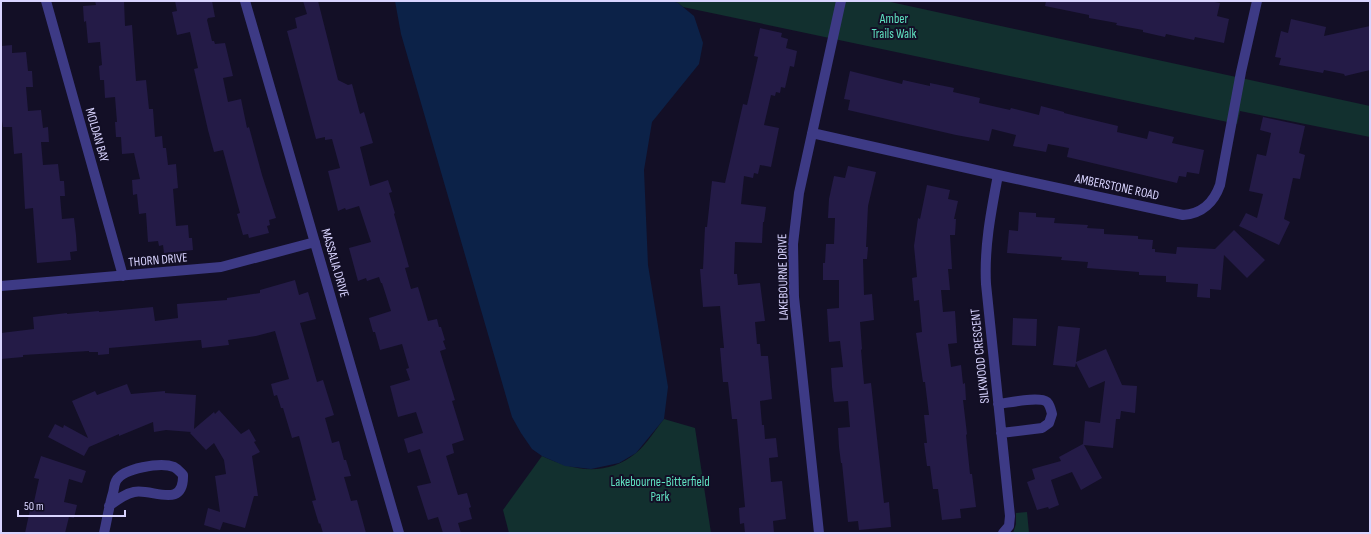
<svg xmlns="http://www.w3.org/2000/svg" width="1371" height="534" viewBox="0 0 1371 534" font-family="'Sofia Sans Condensed',sans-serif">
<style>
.green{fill:#12302f}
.water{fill:#0c2248}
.building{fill:#241b47}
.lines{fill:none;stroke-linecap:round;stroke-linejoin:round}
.minor{stroke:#3d3a85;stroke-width:10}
.labels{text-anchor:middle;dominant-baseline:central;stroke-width:4;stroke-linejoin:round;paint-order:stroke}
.park-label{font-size:13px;fill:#5fe0c0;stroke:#130f26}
.street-label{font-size:13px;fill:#d9d4ff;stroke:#130f26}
</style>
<rect width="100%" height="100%" fill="#130f26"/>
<path class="green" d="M672 1H886L1370 106V137L1240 111 1237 124 683 7 678 3Z
M664 419 695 428 711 533H509L503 510 542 456C573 471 607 477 636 453 647 444 655 430 664 419Z
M1027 512 1029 533H1013L1016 524V513Z"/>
<path class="water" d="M395 1H672L678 3 694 16 703 43 699 64 652 122 644 170 648 265 668 387 664 419 636 453 619 463 591 469 565 466 542 456 532 449 521 433 512 417 401 34Z"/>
<path class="building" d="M95 1H124L125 26 132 25 136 81 146 80 149 109H153L155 137 162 136 163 148H166L168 165 176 164 178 188 173 189 176 226 188 225 189 238H192L193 250 164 253 163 245 159 246 158 241 148 242 146 213 139 214 137 194 133 195 132 180 140 179 134 153 122 154 121 137H116L115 122H117L115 97 105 98 104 80H100L99 66 102 65 100 42 88 43 86 21 84 22 83 6 96 5Z
M175 1H212L215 17 208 18 207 20 212 41H214L215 44 225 43 233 76 223 78 228 102 241 99 247 128 249 127 262 175 276 218 269 220 270 225 267 226 269 233 249 238 248 234 243 235 237 214 240 213 223 150 214 152 208 130 194 69 198 68 190 32 177 35 172 12 177 11Z
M303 1H318L338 80 348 85 352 84 360 114 364 112 373 143 360 147 370 186 388 180 392 192 389 193 395 213 394 214 409 267 405 268 411 289 418 287 428 321 437 319 439 327H441L445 340 443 341 446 349 440 351 455 400 452 401 464 440 452 444 454 453 446 456 458 495 467 493 471 507 469 508 472 519 458 523 461 533H443L438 517 428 520 417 486 431 483 420 449 408 453 404 439 423 433 416 412 398 417 390 386 410 380 406 369 409 368 402 344 380 350 375 332H373L369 318 391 311 382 283H381L379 277 367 281 366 278 358 281 349 248 371 242 359 206 346 210 345 208 338 211 328 171 340 168 332 139 325 140V137L316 139 287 31 297 28 295 18 307 14Z
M1046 1H1209L1220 3 1217 16 1229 19 1224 43 1195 37 1194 40 1166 34 1165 37 1143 32V30L1116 25 1117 23 1089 18V15L1045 6Z
M1291 19 1326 27 1324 36 1370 26V70L1345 76 1344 74 1324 70 1323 73 1279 65 1281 58 1275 57 1281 31 1288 33Z
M760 28 782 33 781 37 788 39 786 48 797 51 794 67 790 66 785 88 781 87 780 93 776 92 775 96 771 95 764 125 779 128 771 167 760 165 758 174 754 173 753 178 744 176 741 204 766 207 764 222H763L762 243 735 242 734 274H737L738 285 760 283 765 321 755 322 757 344H760L761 356H768L772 399 760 401 762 425H764L765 439 776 438 778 457 769 458 771 482 782 481 786 519 773 521 774 533H745L744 523 740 524 739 508 745 507 737 419H732L728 382H723L720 348H724L720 306 703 307 700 269H703L705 227H707L712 181 725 183 743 104 747 105 758 57 754 56Z
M12 45V53L26 52 28 71H32L33 87H26L28 111 41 110 43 128 48 127 49 142H41L43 165 58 164 60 181H64L65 196H60L62 219 74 218 76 235 77 251 70 252 71 260 37 263 33 208 25 209 22 153 14 154 12 127H3L1 115V46Z
M850 71 902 84 903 80 930 86V83L954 88 953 92 980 98 979 103 1010 110 1011 108 1039 115 1041 106 1064 112V113L1118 126 1117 132 1147 139 1149 131 1174 137 1172 143 1204 150 1199 174 1187 172 1186 177 1179 176 1177 183 1067 157 1069 148 1048 144 1046 152 1013 146 1016 135 992 129 989 141 956 135 848 110 850 100 844 99Z
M1263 117 1305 126 1299 153 1305 155 1300 179 1293 178 1284 219 1290 222 1279 245 1239 226 1246 213 1257 218 1263 194 1249 191 1257 154 1266 156 1271 133 1260 130Z
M848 166 876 172 868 206 866 247H868L867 259H863L864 295 872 294 874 320 860 322 862 349 861 350 864 384 871 383 884 503 889 502 891 527 859 530 858 521 848 522 842 463H841L839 447 838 428 850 427 848 401 834 402 832 387 831 368 843 367 840 341 829 342 827 309 839 308V280H823V263H825L826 244H834L835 218H828L829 199 834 176 845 178Z
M927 185 950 190 948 199 958 201 954 219H956L955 235H950L952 269H948L950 290H941L943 312 955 311 957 343 948 344 951 367 961 365 963 384 965 383 966 400H963L967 434 966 435 970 474H972L976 507 960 509 961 518 942 520 938 489H933L930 466H927L924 443H927L924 415H929L925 382H923L916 333 922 332 919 300 914 301 912 278 917 277 914 246 918 218 920 219Z
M1019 212 1036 213V217L1055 218 1054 223 1088 225 1087 228 1104 229V234L1138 236V239L1153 240 1152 249H1155V252L1176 254 1177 247 1215 249 1234 230 1265 260 1247 278 1224 255 1221 290 1210 289V298L1197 297 1198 284 1166 282V276L1139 275V272L1087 268 1088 262 1061 260 1062 257 1007 253 1009 230 1018 231Z
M295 280 299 295 308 292 316 319 300 323 317 382 323 380 334 415 325 418 332 443 339 441 344 460H346L351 476 344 477 351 501 357 500 366 533H323L320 523 319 524 312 501 316 500 299 436 292 438 283 408H281L277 395 274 396 271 384 289 379 275 331 256 336 228 340 229 345 202 348 201 340 109 348V354L98 355V352H89V351L23 355V357L1 359V333L34 329 33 317 67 313V314L99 311V312L153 307 155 321 178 318 177 304 227 300V298L260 293V290Z
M1013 318 1037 319 1036 346 1012 345Z
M1058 326 1080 328 1076 362 1106 349 1122 385 1137 386 1135 413 1121 411 1120 419H1116L1113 448 1084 445 1102 478 1081 490 1072 472 1051 480 1059 505 1049 509 1048 507 1037 510 1027 482 1035 479 1032 469 1061 461 1059 457 1083 444 1085 421 1100 423 1105 381 1089 388 1076 363 1075 367 1053 365Z
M127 384 131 394 165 391V393L196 395 194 429 214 412 215 414 219 410 241 434 249 429 256 441 254 442 260 452 252 456 258 496H254L245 528 223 522 220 530 204 525 208 508 220 512 215 476 226 474 224 460 214 443 206 450 190 433 191 432 166 430 154 432 153 422 119 436V434L89 447 84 456 48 437 55 424 63 428 64 425 88 438 72 401 95 391 97 395Z
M41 456 86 471 82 483 69 479 64 502 77 505 74 518 69 517 65 533H25L30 510 32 511 39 479 34 478Z"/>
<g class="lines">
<path class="minor" d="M46 1 123 276
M245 1 399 533
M812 133 998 175 1183 215C1202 214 1214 202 1220 185L1241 72 1257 1
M998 175C991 212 984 247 986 284L1010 516 1009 526 1003 533
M1 286 221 267 315 242
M998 404C1008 403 1039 396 1047 402 1050 405 1051 410 1052 414L1049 423 1042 428 1001 433
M104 533C107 520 109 506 113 493 114 490 114 485 116 481 123 468 161 462 174 467 178 469 180 472 183 475 184 510 152 488 134 492 124 494 117 500 109 506
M819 533 794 297 793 244 799 193 841 1"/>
</g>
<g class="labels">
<g class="park-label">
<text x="894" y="19">Amber<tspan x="894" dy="15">Trails Walk</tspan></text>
<text x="660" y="482">Lakebourne-Bitterfield<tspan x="660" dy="15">Park</tspan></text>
</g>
<g class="street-label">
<text transform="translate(97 135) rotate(74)">MOLDAN BAY</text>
<text transform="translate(1117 187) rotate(12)">AMBERSTONE ROAD</text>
<text transform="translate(158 260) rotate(-5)">THORN DRIVE</text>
<text transform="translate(335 263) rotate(74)">MASSALIA DRIVE</text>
<text transform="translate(783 277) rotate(-91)">LAKEBOURNE DRIVE</text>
<text transform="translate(980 356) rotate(-96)">SILKWOOD CRESCENT</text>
</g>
</g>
<rect width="1371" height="534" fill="none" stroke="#d9d4ff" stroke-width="4"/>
<path d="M18 510v6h107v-6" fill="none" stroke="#d9d4ff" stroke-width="2"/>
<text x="24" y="510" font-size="12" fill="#d9d4ff" stroke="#130f26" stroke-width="3" paint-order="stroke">50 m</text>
</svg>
